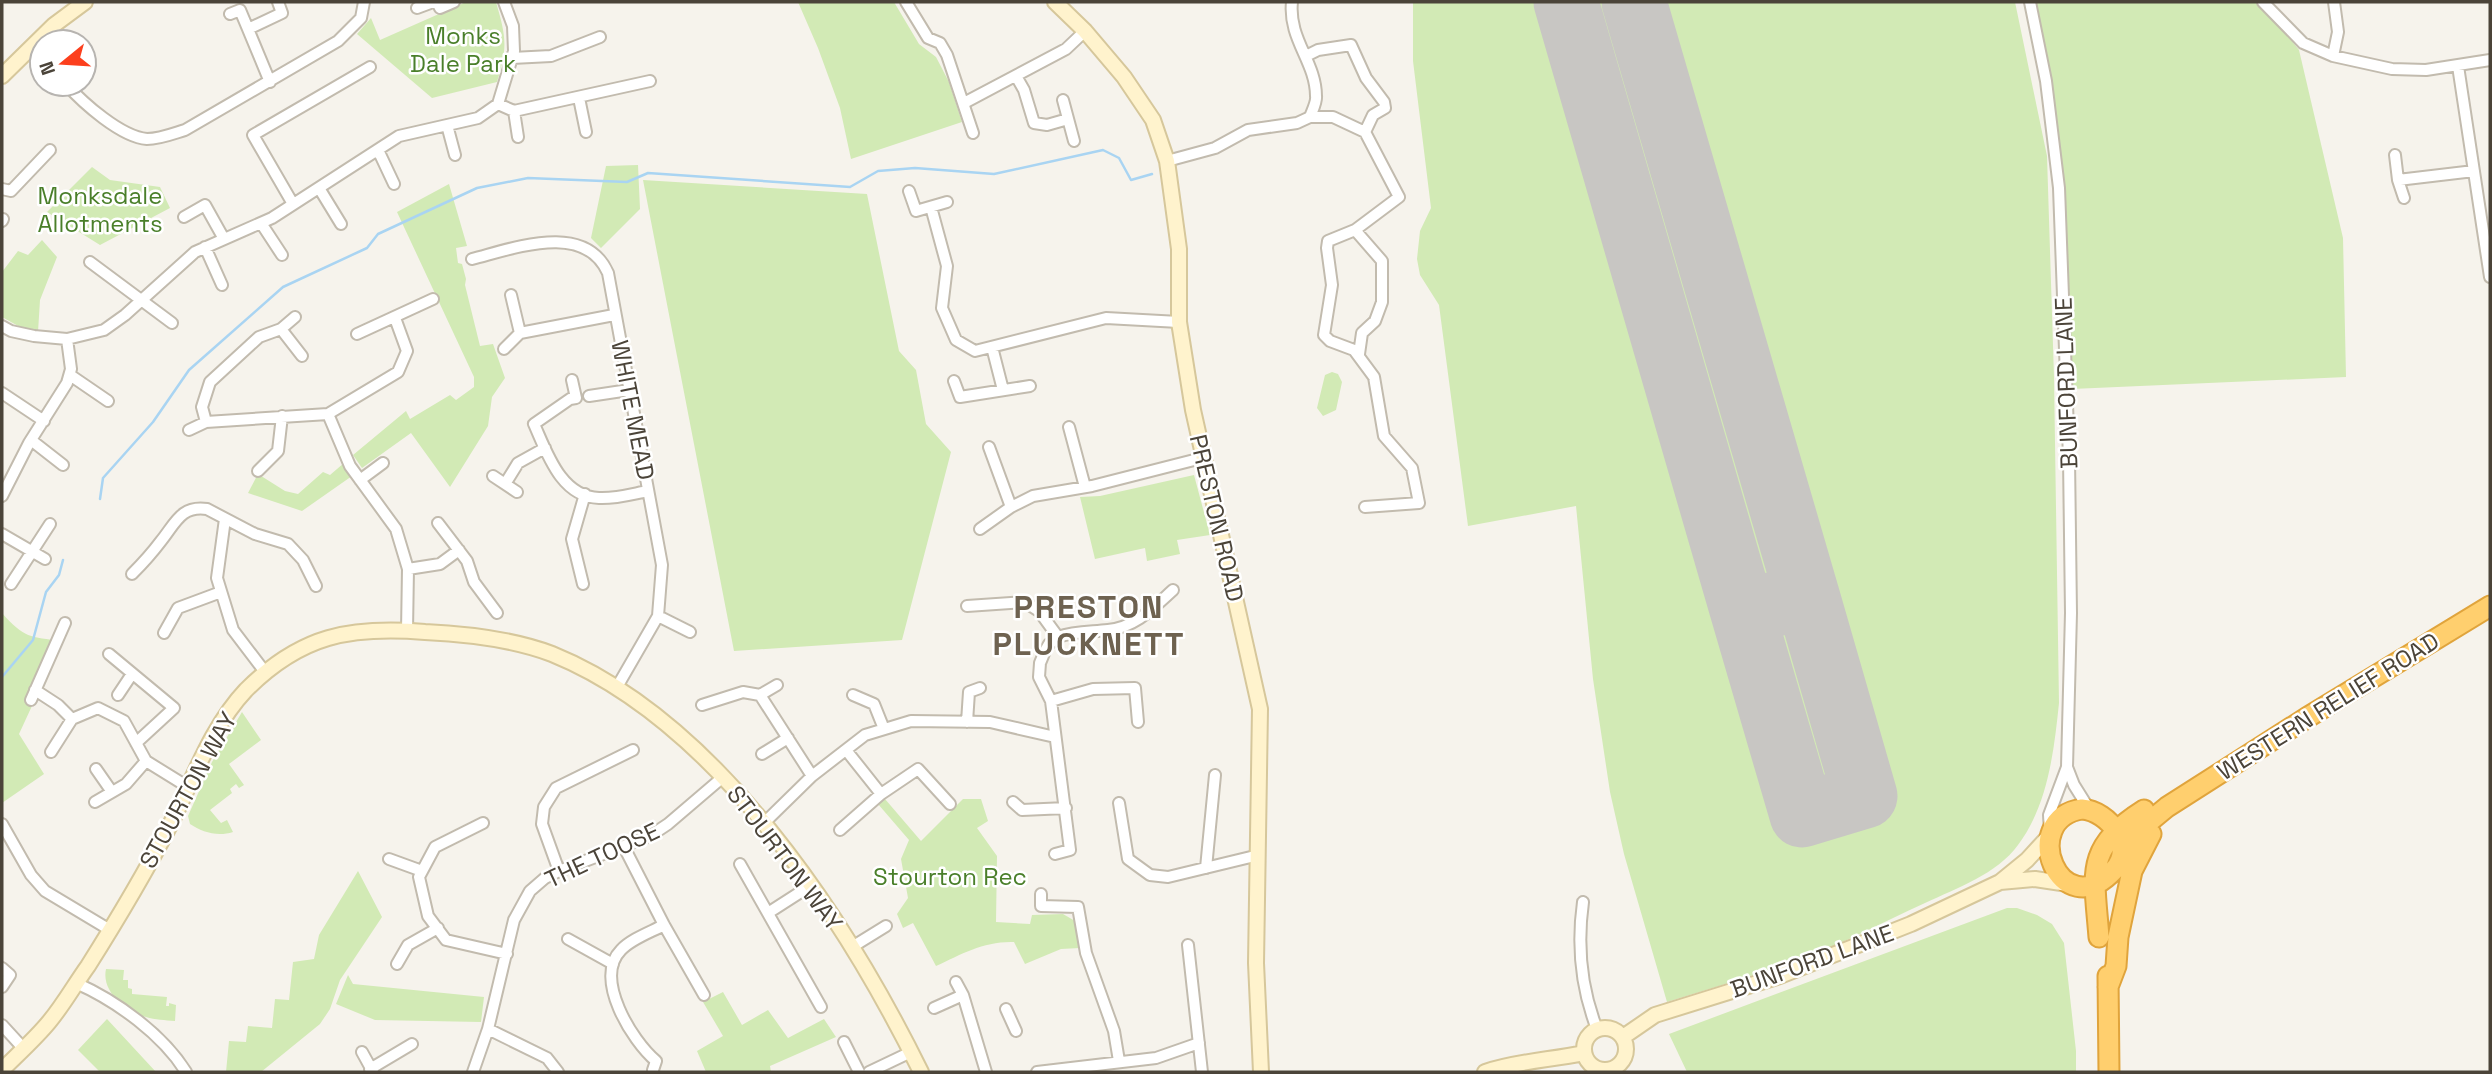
<svg xmlns="http://www.w3.org/2000/svg" width="2492" height="1074" viewBox="0 0 2492 1074" font-family="'Space Grotesk',sans-serif">
<style>
.green{fill:#d2eab5}
.lines{fill:none;stroke-linecap:round;stroke-linejoin:round}
.stream{stroke:#a9d4f2;stroke-width:2.5}
.runway{stroke:#c8c6c3;stroke-width:65}
.street-casing{stroke:#c2bbae;stroke-width:14}
.secondary-casing{stroke:#d6c79b;stroke-width:18}
.highway-casing{stroke:#e0a43c;stroke-width:23}
.street{stroke:#fff;stroke-width:10}
.secondary{stroke:#fff3cd;stroke-width:14}
.highway{stroke:#ffcf6e;stroke-width:19}
.labels{text-anchor:middle;dominant-baseline:central;stroke-width:5;stroke-linejoin:round;paint-order:stroke}
.park-label{font-size:24px;fill:#4a7f2a;stroke:#fff}
.street-label{font-size:24px;fill:#4b4439;stroke:#fff}
.district-label{font-size:32px;font-weight:bold;letter-spacing:2px;fill:#6e6250;stroke:#fff}
</style>
<rect width="100%" height="100%" fill="#f6f3ec"/>
<path class="green" d="M466 2H496C506 37 508 46 497 82L432 98 357 34 371 18 380 40Z
M798 2H894L919 44 936 57 949 82 962 122 851 159 840 108 818 48Z
M1413 2H2015L2047 156 2054 377 2059 703C2054 751 2048 805 2018 845 1997 874 1957 888 1925 903 1883 922 1842 944 1799 960 1756 975 1711 988 1667 1002L1624 854 1610 792 1593 679 1576 506 1468 526 1439 305 1420 275 1417 259 1420 231 1431 208 1413 61Z
M2035 2H2257L2264 6 2299 50 2343 238 2346 377 2072 389 2066 251Z
M638 165 640 209 601 248 591 238 606 166Z
M92 167 110 180 160 187 170 208 100 245 47 212Z
M643 180 867 194 899 351 916 370 926 424 951 452 902 640 734 651Z
M449 184 467 246 456 248 458 263 462 264 466 279 465 285 480 346 493 344 505 378 492 397 488 426 450 487 411 433 362 468 353 455 406 411 410 419 450 395 456 400 474 387V377L397 212Z
M42 240 57 257 40 300 38 332 20 327 2 317V272L18 251 28 255Z
M1332 372 1338 374 1342 382 1336 410 1323 416 1317 408 1325 375Z
M344 463 352 476 302 511 248 493 258 474 285 491 298 494 323 472 330 475Z
M1194 475 1210 535 1177 540 1180 554 1147 561 1145 548 1095 559 1080 497 1100 496Z
M2 613C24 638 30 637 62 641L19 734 44 774 2 803Z
M242 712 261 740 229 764 244 785 239 788 236 784 230 789 232 793 210 810 221 823 227 820 233 832C217 837 202 832 190 824L188 816 212 762Z
M885 799 921 841 963 799H981L988 821 977 828 997 856 996 922 1030 924 1032 915 1063 914 1075 921 1080 948 1061 949 1025 964 1014 942C984 941 962 954 936 966L913 923 903 928 897 914 908 898 901 859 909 840 878 804Z
M358 871 382 917 340 980 330 1009 320 1024 261 1072H226L229 1041 246 1042 248 1026 272 1028 275 999 289 1000 293 962 314 959 319 935Z
M2007 908H2017L2037 915 2052 924 2064 943 2076 1051V1072H1687L1669 1034Z
M106 969 124 970 123 980H128V988L132 989V994L167 997 166 1006H169V1003L176 1005 175 1021C165 1020 155 1020 146 1017 126 1011 101 992 106 969Z
M348 975 353 984 484 997 481 1022 375 1020 336 1004Z
M723 992 742 1025 768 1010 788 1038 824 1019 836 1037 770 1066 771 1072H706L697 1051 723 1036 703 1002Z
M107 1019 156 1072H100L78 1050Z"/>
<g class="lines">
<path class="stream" d="M100 499 103 478 153 422 189 370 283 287 367 248 378 234 477 188 528 178 627 182 648 173 850 187 878 171 915 168 994 174 1103 150 1119 158 1131 180 1152 174
M2 677 33 640 46 592 59 575 63 560"/>
<path class="runway" d="M1566 2 1743 613 1807 595 1634 2
M1807 595 1865 796 1802 815 1743 613Z"/>
<defs>
<path id="street" d="M437 2 440 8 454 2
M906 2 928 38 940 43 947 55 973 133
M1292 2C1288 39 1316 62 1316 96 1317 102 1312 111 1310 117
M2030 2 2046 81 2059 188 2069 458 2071 613 2067 767 2049 815 2050 833
M2263 2 2303 43 2333 56 2392 69 2426 70 2490 60
M417 8 433 2
M230 14 240 10 248 29
M1306 56 1318 50 1351 45 1366 78 1384 102 1385 108 1373 115 1365 132
M2333 56 2338 32 2334 2
M512 58 551 56 600 37
M2458 66 2490 277
M1016 76 1024 90 1034 123 1047 125 1068 119
M270 82 248 29 282 13 278 2
M66 84C83 103 121 137 147 139 160 139 172 134 185 130L338 41 361 18 364 2
M579 98 586 132
M1063 100 1074 141
M964 103 1066 49 1085 31
M498 104 514 111 650 81
M514 111 518 137
M447 125 455 155
M378 150 394 184
M2395 155 2398 180 2404 198
M1167 161 1215 148 1248 130 1297 123 1310 117H1333L1365 132 1399 197 1355 230 1328 241 1327 248 1332 285 1324 335 1330 341 1354 350 1374 377 1384 436 1412 468 1419 503 1365 507
M2398 180 2474 171
M319 188 341 224
M2 189 11 191 50 150
M909 191 916 211 947 202
M293 204 253 135 370 67
M931 207 947 266 942 308 956 340 975 351 1106 318 1179 322
M184 217 205 205 224 239
M2 221 3 219
M261 223 282 255
M1355 230 1382 261V302L1375 321 1362 333 1359 354
M205 247 222 285
M472 259C515 248 585 221 608 273L662 565 658 616 617 687
M90 262 172 323
M511 295 520 333
M2 326 11 331 34 336 67 339 104 330 125 315 195 252 272 218 399 136 478 118 498 104 514 51 513 26 504 2
M281 329 295 317
M357 334 433 299
M992 347 1003 390
M504 349 520 333 614 315
M302 356 281 329 259 337 210 382 202 407 206 422 328 414 398 372 407 351 395 318
M70 375 108 401
M572 380 576 398 570 399 534 424C547 453 561 497 599 498 615 499 632 494 648 491
M954 381 960 397 1030 386
M2 393 44 421
M589 396 629 390
M328 414 350 466 396 529 408 569 407 631
M1069 427 1085 487
M189 430 206 422
M31 440 63 465
M989 447 1011 507
M258 471 278 451 282 416
M493 476 517 492
M360 480 383 463
M505 484 518 463 545 448
M2 496 29 443 67 383 71 369 67 339
M225 519 217 578 233 630 265 672
M438 523 467 561 474 582 497 613
M980 529 1011 507 1033 496 1092 486 1202 458
M2 534 45 559
M408 569 440 564 459 550
M132 574C142 564 152 553 161 541 175 524 181 505 207 509L255 534 288 544 303 560 316 586
M11 584 50 524
M583 584 572 539 585 494
M967 606 1025 602 1039 611 1058 637 1049 644 1045 651 1040 663 1039 677 1051 701 1070 850 1055 854
M658 616 690 632
M164 633 178 608 221 592
M1058 637C1075 631 1091 632 1108 630 1136 627 1153 608 1173 590
M109 654 174 708 136 743
M35 690 58 705 72 719
M118 695 132 674
M760 695 777 685
M853 695 874 704 884 729
M31 700 65 623
M1051 701 1093 689 1135 688 1138 722
M702 705 743 692 760 695 812 776
M967 722 969 692 980 688
M846 750 881 794
M51 752 72 719 98 708 124 721 146 761 188 787
M762 754 788 738
M2067 767 2074 785 2089 809
M96 769 112 792
M95 802 126 784 146 761
M1013 802 1022 810 1066 808
M1119 803 1128 859 1150 875 1168 877 1259 855
M483 823 435 847 419 877 428 916 446 940 507 954
M764 823 812 776 865 735 911 721 990 722 1055 737
M2 824 31 875 45 891 110 930
M840 830 881 794 918 769 950 804
M624 847 664 925 704 995
M389 859 422 871
M740 864 821 1007
M1206 868 1215 775
M559 871 542 824 544 807 556 788 633 750
M1041 894V906L1078 907 1086 953 1114 1031 1119 1061
M1583 902C1577 945 1581 988 1597 1029
M768 913 810 886
M568 939 613 964
M1188 945 1202 1072
M852 947 886 926
M397 964 408 945 438 928
M2 968 10 975 2 987
M956 982 963 995
M76 983C117 1001 163 1035 186 1072
M934 1008 963 995 986 1072
M1006 1009 1016 1031
M2 1025 24 1049
M488 1029 547 1058 558 1072
M844 1042 859 1072
M362 1052 373 1072
M370 1069 412 1044
M653 1070 656 1061C632 1041 593 978 621 950 631 939 651 932 664 925
M473 1072 488 1029 514 920 530 891 545 878 559 871 650 836 668 824 723 777
M869 1072 911 1052
M1037 1072 1156 1058 1199 1043"/>
<path id="secondary" d="M1055 2 1085 31 1124 77 1153 120 1167 161 1179 249V322L1193 410 1260 709 1256 963 1261 1072
M2 76 54 25 85 2
M2000 882 2035 879 2068 884
M1584 1049a21 21 0 1 1 42 0a21 21 0 1 1-42 0Z
M1623 1037 1655 1015 1780 976 1911 924 2000 882 2027 860 2049 836
M2 1070C18 1054 35 1039 49 1022 64 1004 75 984 88 966 117 920 145 873 170 825 193 780 211 727 246 690 301 635 350 626 425 632 467 634 513 639 552 654 717 721 845 918 921 1072
M1485 1072C1517 1061 1551 1060 1584 1053"/>
<path id="highway" d="M2082 809C2109 811 2136 847 2114 870 2060 928 2017 819 2082 809Z
M2122 857 2138 831 2167 807 2308 717 2490 606
M2099 937C2094 873 2084 848 2144 810
M2108 976 2109 1072
M2108 987 2116 966 2118 937 2132 871 2151 834"/>
</defs>
<use href="#street" class="street-casing"/>
<use href="#secondary" class="secondary-casing"/>
<use href="#highway" class="highway-casing"/>
<use href="#street" class="street"/>
<use href="#secondary" class="secondary"/>
<use href="#highway" class="highway"/>
</g>
<g class="labels">
<g class="park-label">
<text x="463" y="35">Monks<tspan x="463" dy="28">Dale Park</tspan></text>
<text x="100" y="195">Monksdale<tspan x="100" dy="28">Allotments</tspan></text>
<text x="950" y="876">Stourton Rec</text>
</g>
<g class="street-label">
<text transform="translate(2066 383) rotate(-92)">BUNFORD LANE</text>
<text transform="translate(633 410) rotate(79)">WHITE MEAD</text>
<text transform="translate(1217 518) rotate(77)">PRESTON ROAD</text>
<text transform="translate(2328 706) rotate(-32)">WESTERN RELIEF ROAD</text>
<text transform="translate(188 790) rotate(-61)">STOURTON WAY</text>
<text transform="translate(602 855) rotate(-25)">THE TOOSE</text>
<text transform="translate(785 858) rotate(53)">STOURTON WAY</text>
<text transform="translate(1812 961) rotate(-20)">BUNFORD LANE</text>
</g>
<g class="district-label">
<text x="1089" y="607">PRESTON<tspan x="1089" dy="37">PLUCKNETT</tspan></text>
</g>
</g>
<rect width="2492" height="1074" fill="none" stroke="#4b4439" stroke-width="7"/>
<g transform="translate(63 63) rotate(252)"><circle r="33" fill="#ffffff" stroke="#b7b4b0" stroke-width="2"/>
<path d="M0-5L12 26L0 18L-12 26Z" fill="#fc3f1d"/>
<text y="-10" font-size="19" font-weight="bold" text-anchor="middle" fill="#4b4439">N</text>
</g>
</svg>
